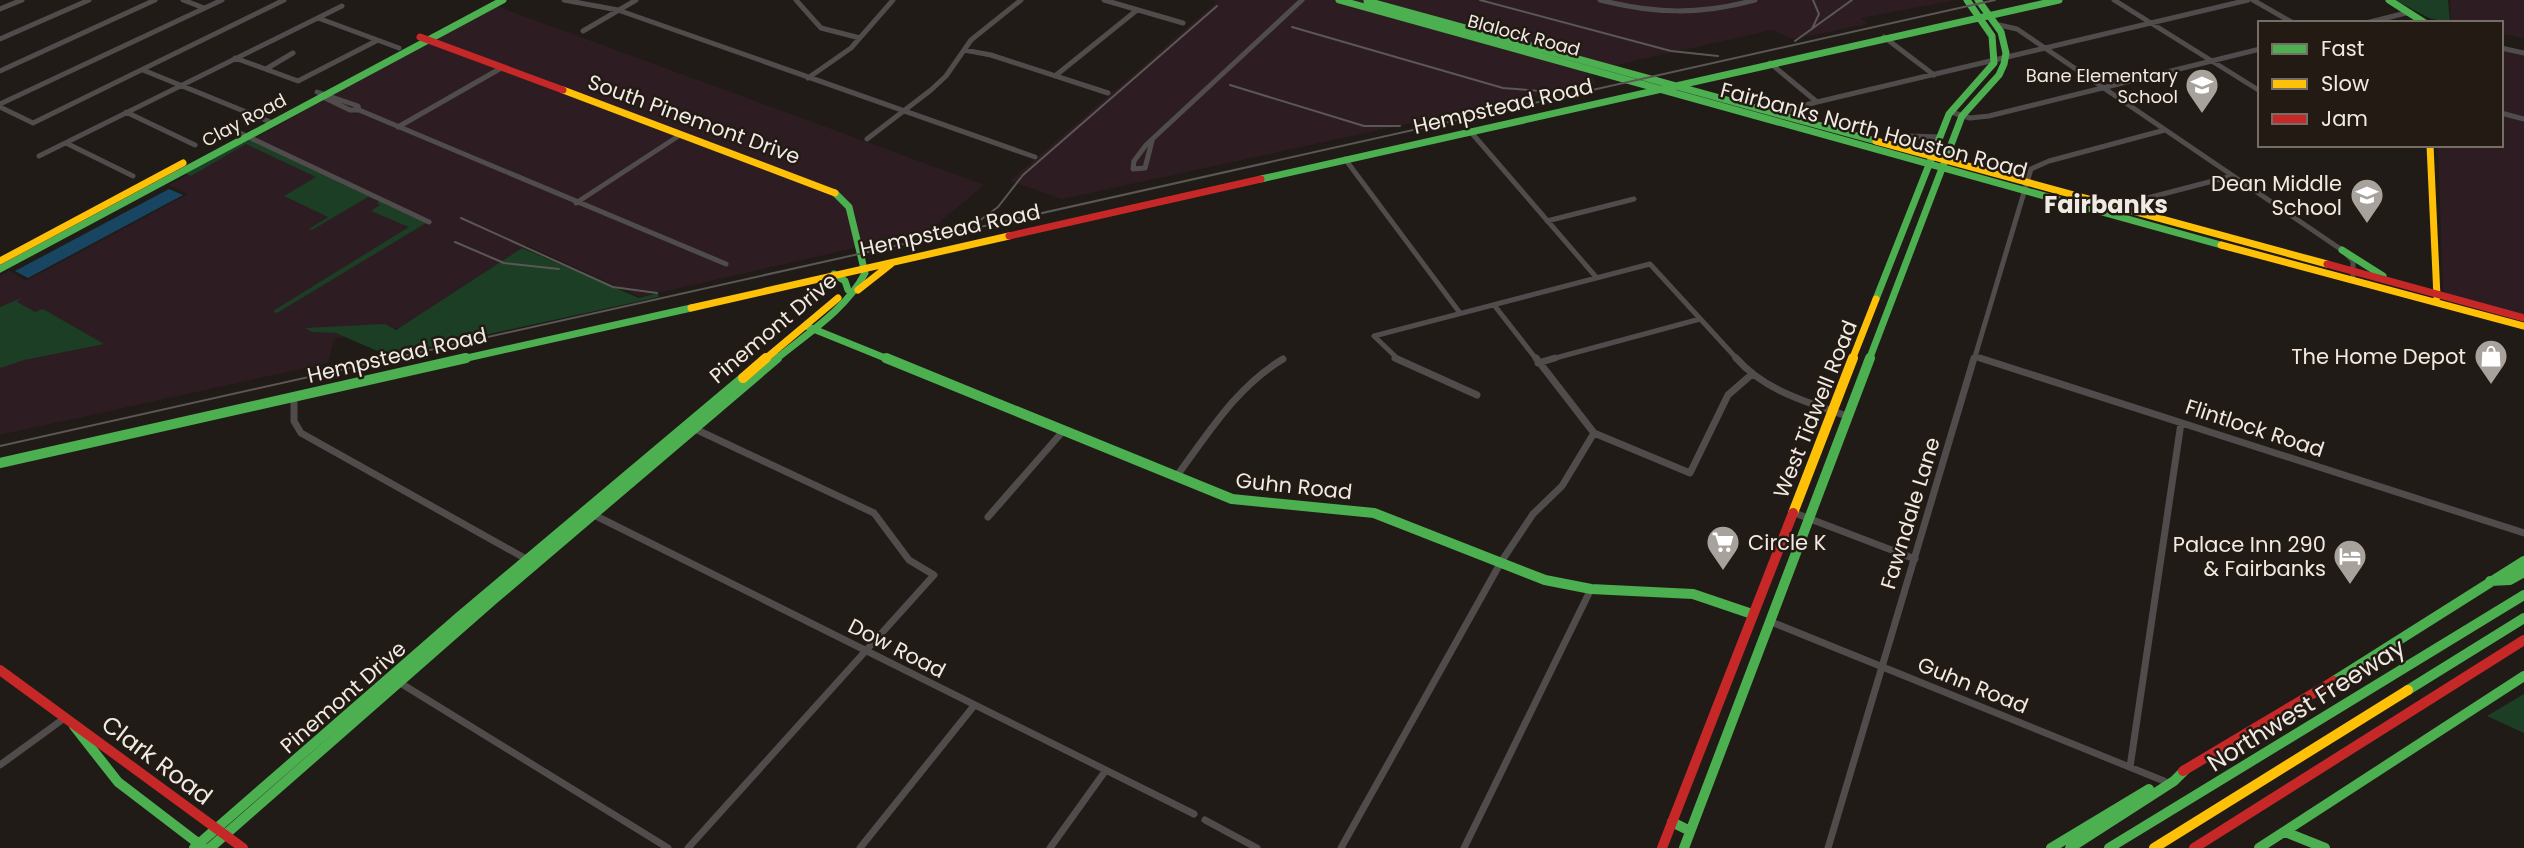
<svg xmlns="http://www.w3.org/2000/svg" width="2524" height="848" viewBox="0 0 2524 848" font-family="Poppins,sans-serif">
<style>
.industrial{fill:#2d1d23}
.green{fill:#1b3e25}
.water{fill:#184561}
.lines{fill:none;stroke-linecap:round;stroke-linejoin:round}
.street-far1{stroke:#504c4c;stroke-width:5}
.street{stroke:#504c4c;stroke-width:7}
.fast-far1{stroke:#4caf50;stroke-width:7}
.fast{stroke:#4caf50;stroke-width:10}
.slow-far1{stroke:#ffc107;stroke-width:7}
.slow{stroke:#ffc107;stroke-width:10}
.jam-far1{stroke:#c62828;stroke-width:7}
.jam{stroke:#c62828;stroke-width:10}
.rail{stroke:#5b5755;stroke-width:2}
.labels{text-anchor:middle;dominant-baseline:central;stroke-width:5;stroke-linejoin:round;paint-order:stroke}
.far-street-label{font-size:18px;fill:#f0eae4;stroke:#231b13}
.far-poi-label{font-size:18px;fill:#f0eae4;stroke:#231b13;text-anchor:end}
.street-label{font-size:21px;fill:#f0eae4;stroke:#231b13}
.poi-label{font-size:21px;fill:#f0eae4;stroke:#231b13;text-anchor:end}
.quarter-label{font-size:24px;font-weight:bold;fill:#f0eae4;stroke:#231b13}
.near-street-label{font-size:24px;fill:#f0eae4;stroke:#231b13}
</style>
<rect width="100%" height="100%" fill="#201b16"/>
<path class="industrial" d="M1211 0H1956L1861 18 1868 24 1793 39 1772 30 1589 71 1596 83 1062 199 1010 181 1217 2Z
M2450 0H2524V38L2501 34V23H2451Z
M496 6 984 185 929 231 640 297 526 245 399 328 334 339 328 363 0 435V276L9 271 26 281 188 194 169 185Z
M2501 50 2524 55V315L2448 294 2443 290 2438 145H2501Z"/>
<path class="green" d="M2395 0H2448L2450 23 2429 18Z
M248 139 426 223 277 313 273 311 409 227 371 211 380 205 377 203 379 201 368 197 312 230 309 229 328 217 284 196 316 177 246 144 191 176 184 173Z
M522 248 639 298 658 293 659 297 389 356 336 333 312 332 305 328 385 324 396 330Z
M22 298 17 302 35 312 43 309 104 344 24 360 0 368V307Z
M2524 694V733L2487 716Z"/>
<path class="water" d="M169 189 183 195 28 278 15 271Z"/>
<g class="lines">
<path class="street-far1" d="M183 0 204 8
M564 0 618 10 1035 157
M796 0 821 28 860 38
M1104 0 1183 23
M1600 0C1655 14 1700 15 1755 0
M2114 0 2260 91
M2253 0 2293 23
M0 9 22 0
M318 18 399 48
M2366 23 2410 12
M1999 25 2017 29 2342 250 2353 261V278
M583 31 636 0
M1884 37 1934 75
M0 39 89 0
M2501 48 2524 53
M964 50 991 55 1108 93
M235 58 298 81 376 41
M1770 63 1817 102
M266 69 293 53
M143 70 273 123
M0 71 155 0
M1055 76 1137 10
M808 78 851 48 893 0
M317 92 358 106 359 110 726 264
M325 95V98L350 110H359
M0 104 222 0
M0 107 33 123 284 0
M126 112 195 145
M1951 112 1970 118 1989 116 2260 49
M2501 113 2524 119
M1782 116 1791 109 1817 102 2248 0
M398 127 503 67
M1470 131 1596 277
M240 133 429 222
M867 139 931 90 946 76 971 40 1021 0
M1152 141 1145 168 1133 169 1134 161 1146 145 1302 0
M66 143 133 176
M1894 146 1909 136 1940 137
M39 156 342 6
M1345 159 1460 313
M576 203 680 135
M2126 218 2129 207 2136 201 2232 176
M1547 221 1634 199
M1494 305 1537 360
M1975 357 1985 360
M1399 360 1374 336 1650 264 1738 360
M1548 360 1700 319
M1974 360 2031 169 2049 161 2165 130"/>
<path class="street" d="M1395 358 1477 395
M1536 358 1594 433 1690 473 1728 395 1751 375
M1736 358C1765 391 1807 402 1847 416
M1980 358 2524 533
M1538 363 1555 358
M294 396V421L301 433 528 560
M1176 477C1208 434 1236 387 1283 359
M1792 512 1915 559
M590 513 1194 814
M988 517 1064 430
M1769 621 2164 781
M397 681 668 848
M0 765 66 717
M2130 767 2181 423
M1205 820 1257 848
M688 848 934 575 909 560 874 513 693 428
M860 848 973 707
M1050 848 1106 770
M1341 848 1501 562 1533 514 1562 486 1594 433
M1464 848 1591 589
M1828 848 1974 358"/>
<path class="fast-far1" d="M1339 0 2221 245
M2389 0 2425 23
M1367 1 1876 141
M1261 179 2059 0
M2342 250 2383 276
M0 269 503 0
M834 274 845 281 848 290
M1876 299 1949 114 1994 63 1992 36 1967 0
M806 326 890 360
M458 360 691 308
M775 360C805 335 847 309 865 273L849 207 835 193
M1869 360 1962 116 1999 75 2004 64 2006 53 2001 32 1978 0"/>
<path class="fast" d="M886 358 1232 499 1374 513 1545 580 1591 589 1693 594 1752 614
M0 463 466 358
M2490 581 2510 580 2524 572
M2334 681 2524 561
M2408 690 2524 618
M74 726 118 782 203 847
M1672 822 1690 831
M2285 832 2325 848
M194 848 459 617 743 378
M210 848 494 599 777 358
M1684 848 1870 358
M2051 848 2149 789
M2070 848 2174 781 2185 770
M2109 848 2524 595
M2259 848 2524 676"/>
<path class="slow-far1" d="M563 90 835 193
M1876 141 2327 264
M2430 145 2437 297
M2221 245 2524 326
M0 261 183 163
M858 290 891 264
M691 308 1009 236
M764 360 838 298
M1852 360 1876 299"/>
<path class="slow" d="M743 378 766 358
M1793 513 1853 358
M2154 848 2408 690"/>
<path class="jam-far1" d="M420 37 563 90
M1009 236 1261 179
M2327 264 2524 318"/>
<path class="jam" d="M0 670 243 848
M2183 771 2334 681
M1662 848 1793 513
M2194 848 2524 640"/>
<path class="rail" d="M1480 0 1671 51 1718 56
M1292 27 1503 88 1554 92
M1812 29 1819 14 1813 0
M1795 41 1852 0
M1230 85 1364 126H1400
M461 218 613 287 657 293
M975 224 998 207 1023 175 1217 6
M455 242 504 263 559 269
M0 446 1995 0"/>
</g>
<defs>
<symbol id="school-pin" viewBox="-11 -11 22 30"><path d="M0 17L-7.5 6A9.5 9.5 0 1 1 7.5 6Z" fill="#a7a29c" stroke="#231b13"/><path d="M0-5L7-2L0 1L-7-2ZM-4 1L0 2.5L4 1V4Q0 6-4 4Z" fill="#fff"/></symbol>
<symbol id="shop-pin" viewBox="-11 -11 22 30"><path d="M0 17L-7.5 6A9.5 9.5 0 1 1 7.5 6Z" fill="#a7a29c" stroke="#231b13"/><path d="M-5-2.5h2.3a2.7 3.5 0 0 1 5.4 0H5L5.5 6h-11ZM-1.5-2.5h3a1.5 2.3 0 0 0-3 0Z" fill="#fff"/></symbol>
<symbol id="supermarket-pin" viewBox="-11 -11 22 30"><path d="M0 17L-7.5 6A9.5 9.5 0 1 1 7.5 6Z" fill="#a7a29c" stroke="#231b13"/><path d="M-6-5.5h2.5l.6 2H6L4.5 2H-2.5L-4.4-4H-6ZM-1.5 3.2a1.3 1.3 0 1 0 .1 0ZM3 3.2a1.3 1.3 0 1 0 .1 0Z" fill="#fff"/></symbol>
<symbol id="hotel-pin" viewBox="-11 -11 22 30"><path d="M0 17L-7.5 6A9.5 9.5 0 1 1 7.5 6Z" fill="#a7a29c" stroke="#231b13"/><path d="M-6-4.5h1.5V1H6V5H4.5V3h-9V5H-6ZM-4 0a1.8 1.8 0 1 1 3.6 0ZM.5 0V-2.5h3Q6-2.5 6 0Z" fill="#fff"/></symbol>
</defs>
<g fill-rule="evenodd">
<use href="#school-pin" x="2183" y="66" width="38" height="52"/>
<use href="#school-pin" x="2348" y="176" width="38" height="52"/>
<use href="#shop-pin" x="2472" y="337" width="38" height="52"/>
<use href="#supermarket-pin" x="1704" y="523" width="38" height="52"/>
<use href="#hotel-pin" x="2331" y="537" width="38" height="52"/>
</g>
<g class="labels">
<g class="far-street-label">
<text transform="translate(1524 35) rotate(15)">Blalock Road</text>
<text transform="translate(244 120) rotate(-28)">Clay Road</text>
</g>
<g class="far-poi-label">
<text x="2178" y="75">Bane Elementary<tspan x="2178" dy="21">School</tspan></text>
</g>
<g class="street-label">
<text transform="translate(1503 106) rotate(-13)">Hempstead Road</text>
<text transform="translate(694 119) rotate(20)">South Pinemont Drive</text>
<text transform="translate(1874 130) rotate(15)">Fairbanks North Houston Road</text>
<text transform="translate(950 230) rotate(-12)">Hempstead Road</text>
<text transform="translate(773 328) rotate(-40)">Pinemont Drive</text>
<text transform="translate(397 355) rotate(-13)">Hempstead Road</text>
<text transform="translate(1815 409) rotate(-68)">West Tidwell Road</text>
<text transform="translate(2255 428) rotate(18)">Flintlock Road</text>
<text transform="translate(1294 486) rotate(6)">Guhn Road</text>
<text transform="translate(1910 513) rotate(-73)">Fawndale Lane</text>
<text transform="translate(897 648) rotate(27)">Dow Road</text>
<text transform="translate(1973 685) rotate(22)">Guhn Road</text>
<text transform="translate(343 697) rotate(-41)">Pinemont Drive</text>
</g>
<g class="poi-label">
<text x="2342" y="183">Dean Middle<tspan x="2342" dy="24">School</tspan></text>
<text x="2466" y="356">The Home Depot</text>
<text x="1748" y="542" text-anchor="start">Circle K</text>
<text x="2326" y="544">Palace Inn 290<tspan x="2326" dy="24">&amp; Fairbanks</tspan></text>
</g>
<g class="quarter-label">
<text x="2106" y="204">Fairbanks</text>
</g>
<g class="near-street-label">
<text transform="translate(2306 705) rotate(-32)">Northwest Freeway</text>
<text transform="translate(157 760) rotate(37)">Clark Road</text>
</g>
</g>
<rect x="2258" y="21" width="245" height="126" fill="#231b13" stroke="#756e67" stroke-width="2"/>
<rect x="2272" y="44" width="35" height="10" fill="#4caf50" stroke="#756e67" stroke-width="2"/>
<text x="2321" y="56" font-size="21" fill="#f0eae4">Fast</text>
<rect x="2272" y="79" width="35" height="10" fill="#ffc107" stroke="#756e67" stroke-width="2"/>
<text x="2321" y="91" font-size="21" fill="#f0eae4">Slow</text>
<rect x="2272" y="114" width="35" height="10" fill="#c62828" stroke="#756e67" stroke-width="2"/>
<text x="2321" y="126" font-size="21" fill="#f0eae4">Jam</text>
</svg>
